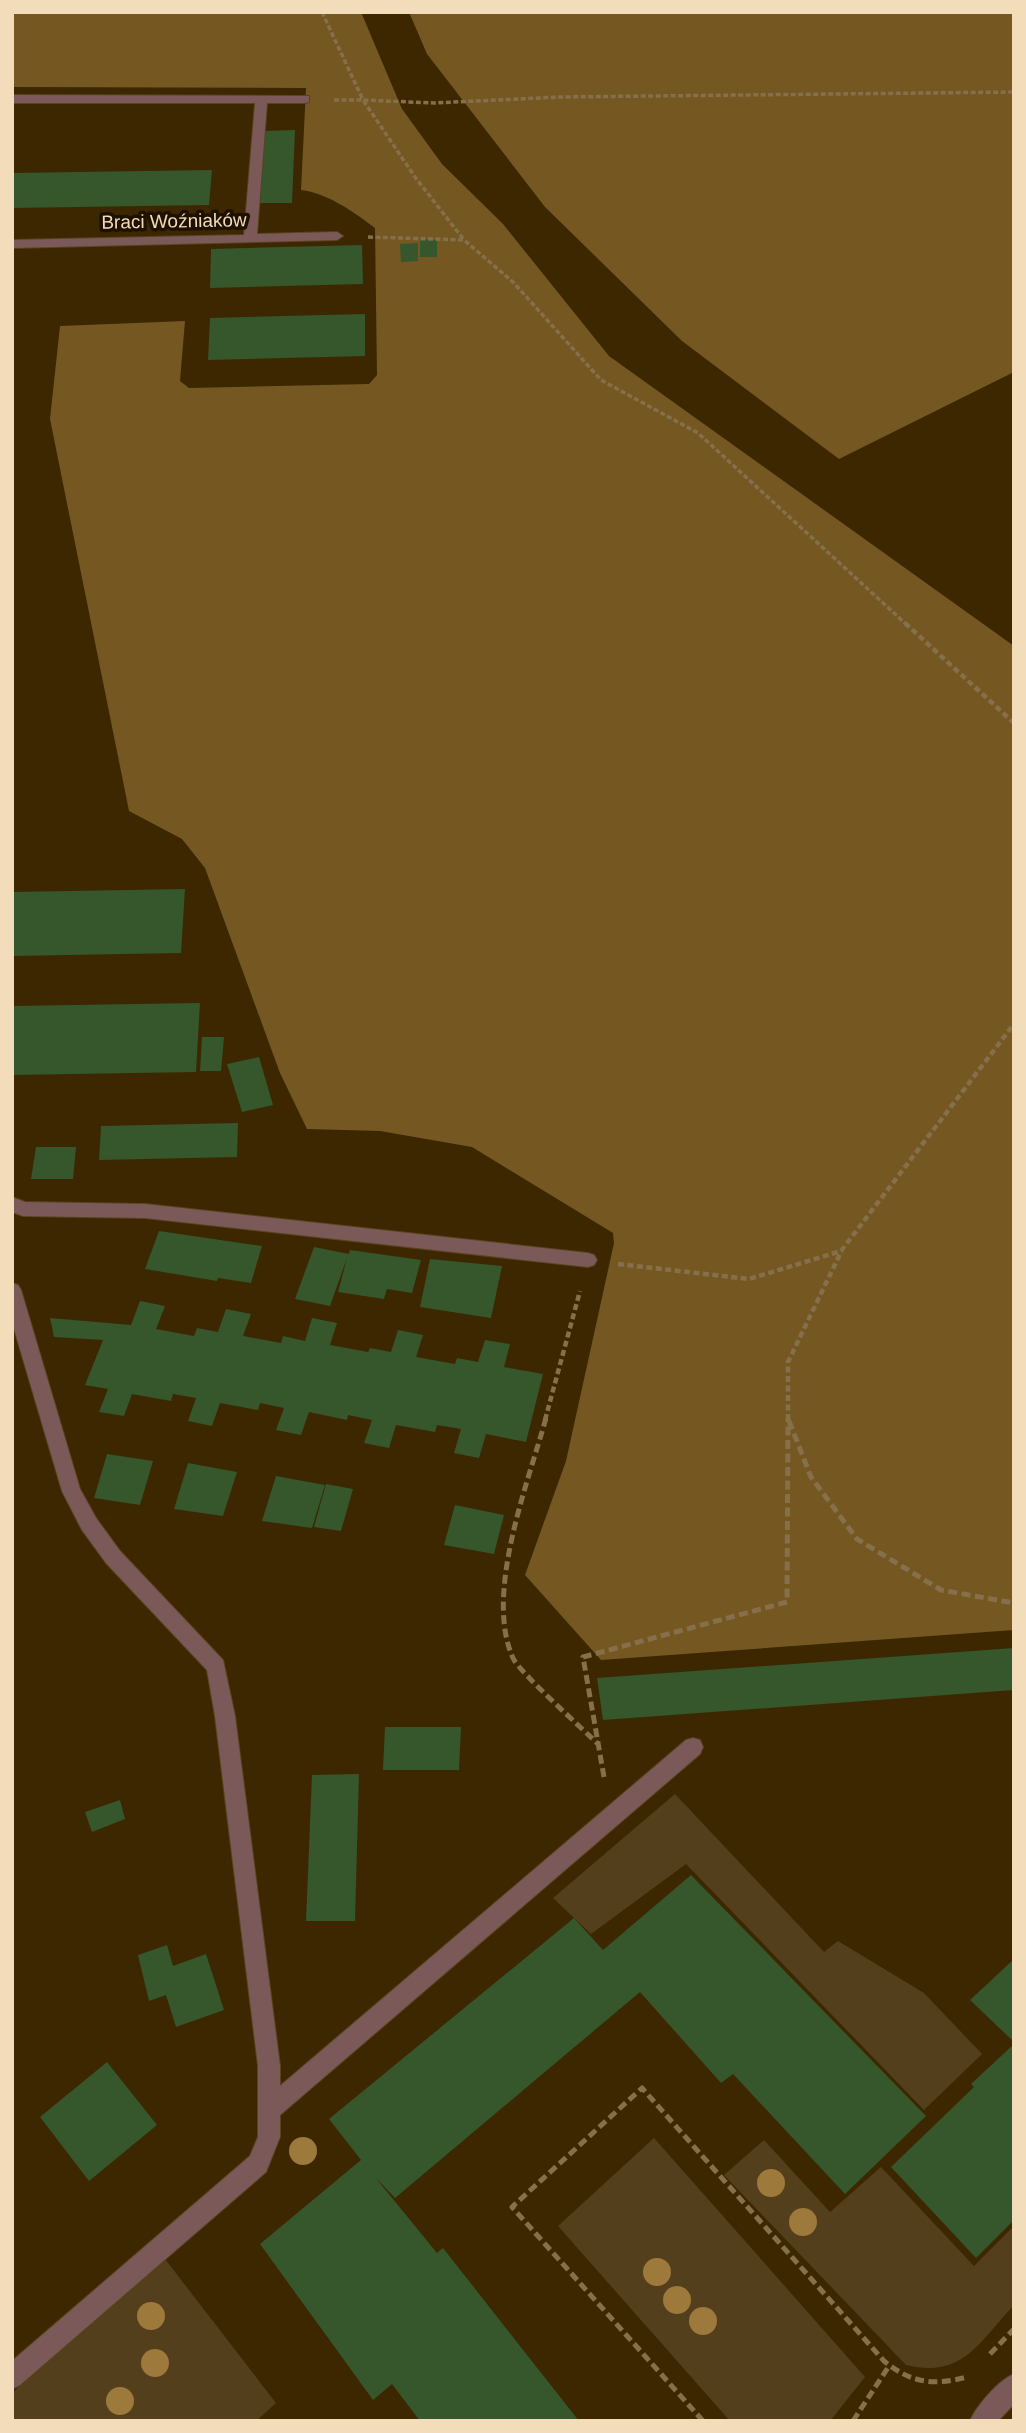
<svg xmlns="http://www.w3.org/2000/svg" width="1026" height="2433" viewBox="0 0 1026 2433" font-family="Arial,sans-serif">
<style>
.green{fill:#543f1c}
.forest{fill:#755721}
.building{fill:#35572b}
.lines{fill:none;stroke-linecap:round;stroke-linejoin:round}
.minor-casing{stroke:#59441e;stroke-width:2}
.path-far2{stroke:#86704b;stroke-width:3.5;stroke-dasharray:5 2.5;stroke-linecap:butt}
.path-far1{stroke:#86704b;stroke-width:4.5;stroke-dasharray:6 3.5;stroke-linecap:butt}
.path{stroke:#86704b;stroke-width:5;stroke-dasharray:9 4.5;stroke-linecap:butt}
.minor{fill:#7c5959;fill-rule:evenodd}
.tree{fill:#9d793c}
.labels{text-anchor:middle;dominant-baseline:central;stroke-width:7;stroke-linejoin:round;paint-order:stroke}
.far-street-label{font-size:19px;fill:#f2dcb9;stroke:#1e1100}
</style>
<rect width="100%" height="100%" fill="#3c2700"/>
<path class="green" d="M675 1794 824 1952 838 1941 924 1993 982 2054 924 2110 686 1864 591 1934 553 1898Z
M654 2138 865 2377 830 2421H730L558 2226Z
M764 2140 830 2212 881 2167 974 2266 1014 2226V2305C979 2342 963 2379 906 2365L724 2175Z
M165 2259 276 2403 256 2421H12V2393Z"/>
<path class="forest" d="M12 12H361L402 109 442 164 503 224 609 356 1014 646V1630L601 1660 525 1575 566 1461 614 1243 613 1233 472 1147 380 1131 307 1129 280 1073 205 868 182 839 129 811 50 419 60 326 185 321 180 381 189 388 369 384 377 375 375 228C354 212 327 193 301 190L306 88 12 87Z
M409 12H1014V372L839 459 682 341 545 207 427 54Z"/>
<path class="building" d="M295 130 292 203H259L263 131Z
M212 170 209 205 12 208V173Z
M420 239 437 240V257H420Z
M418 243V261L401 262 400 244Z
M362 245 363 284 210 288 211 249Z
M365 314V356L208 360 210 318Z
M185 889 181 953 12 956V892Z
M200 1003 196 1072 12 1075V1006Z
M202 1037H224L221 1071H200Z
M259 1057 273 1105 242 1112 227 1064Z
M238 1123 237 1157 99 1160 101 1126Z
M36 1147H76L73 1179H31Z
M159 1231 262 1246 251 1283 218 1278 217 1281 145 1269Z
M314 1247 349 1254 350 1250 421 1260 412 1293 387 1289 384 1299 338 1292 347 1258 330 1306 295 1299Z
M430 1259 502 1266 491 1318 420 1307Z
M140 1301 165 1306 156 1329 194 1336 197 1328 218 1332 226 1309 251 1314 243 1336 281 1343 283 1336 305 1341 312 1318 337 1323 330 1345 368 1352 370 1348 391 1352 398 1330 423 1335 416 1357 455 1364 457 1358 478 1362 485 1340 510 1344 504 1367 543 1374 526 1442 486 1434 479 1458 454 1453 461 1429 437 1425 435 1432 396 1425 389 1448 364 1443 372 1420 348 1415 347 1420 309 1412 301 1435 276 1430 284 1408 260 1403 258 1410 220 1403 212 1426 188 1421 196 1398 173 1394 171 1401 132 1394 124 1416 99 1412 108 1389 85 1385 103 1340 54 1337 50 1318 131 1325Z
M107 1454 153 1461 140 1505 94 1498Z
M188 1463 237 1472 223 1516 174 1509Z
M276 1476 325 1485 312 1528 262 1521Z
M326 1484 353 1489 341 1531 314 1527Z
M455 1505 504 1515 494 1554 444 1545Z
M1014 1648V1690L603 1720 597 1678Z
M385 1727H461L459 1770H383Z
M359 1774 355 1921H306L312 1775Z
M120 1800 125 1819 92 1832 85 1812Z
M691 1875 926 2116 845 2194 733 2074 721 2083 640 1992 395 2198 375 2177 437 2253 443 2248 579 2421H420L392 2384 373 2400 260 2244 361 2160 329 2119 574 1918 603 1950Z
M167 1945 173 1966 206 1954 224 2010 176 2027 166 1995 149 2001 138 1955Z
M1014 1959V2042L970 2000Z
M1014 2044V2220L976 2258 891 2167 974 2087 971 2084Z
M107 2062 157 2125 89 2181 40 2117Z"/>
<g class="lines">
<defs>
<path id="minor" d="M12 95 309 96V102L305 103H267L257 234 337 232 343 236 337 240 12 248V240L244 235 255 103H12Z
M12 1197 25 1202 145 1204 588 1253 594 1255 597 1260 594 1265 588 1267 145 1218 23 1216 12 1212Z
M12 1283 18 1285 21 1290 80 1489 96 1518 120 1551 223 1660 235 1716 280 2066V2086L686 1740 693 1738 700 1740 703 1747 700 1754 280 2115V2137L266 2172 20 2385 12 2389V2361L250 2156 258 2137V2066L215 1716 207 1670 106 1563 82 1530 62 1491 12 1322Z
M1014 2374V2404L998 2421H970C977 2405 998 2381 1014 2374Z"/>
</defs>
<use href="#minor" class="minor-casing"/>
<path class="path-far2" d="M322 12 363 100 434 103 560 97 1014 92
M334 100H363L415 177 464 240
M368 237 464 240 513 282 601 380 698 433 907 625"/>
<path class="path-far1" d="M905 623 1014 723
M618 1264 749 1279 841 1251 1014 1024
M545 1420 580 1291
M788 1420V1362L841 1252"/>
<path class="path" d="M546 1418C528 1483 484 1594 513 1658 519 1672 583 1729 599 1745
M789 1421 811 1477 857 1539 941 1590 1014 1603
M604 1777 583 1657 787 1602 788 1418
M990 2354 1014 2329
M703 2421 512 2207 642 2088 884 2361C911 2383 933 2386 967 2377
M853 2421 889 2366"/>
<use href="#minor" class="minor"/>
</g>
<g class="tree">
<circle cx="303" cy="2151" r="14"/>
<circle cx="771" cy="2183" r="14"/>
<circle cx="803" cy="2222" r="14"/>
<circle cx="657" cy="2272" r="14"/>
<circle cx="677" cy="2300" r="14"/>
<circle cx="151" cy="2316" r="14"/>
<circle cx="703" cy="2321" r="14"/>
<circle cx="155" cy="2363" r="14"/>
<circle cx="120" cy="2401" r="14"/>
</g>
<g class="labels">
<g class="far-street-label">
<text transform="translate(174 221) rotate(-1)">Braci Woźniaków</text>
</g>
</g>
<rect width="1026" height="2433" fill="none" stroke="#f2dcb9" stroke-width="28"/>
</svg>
